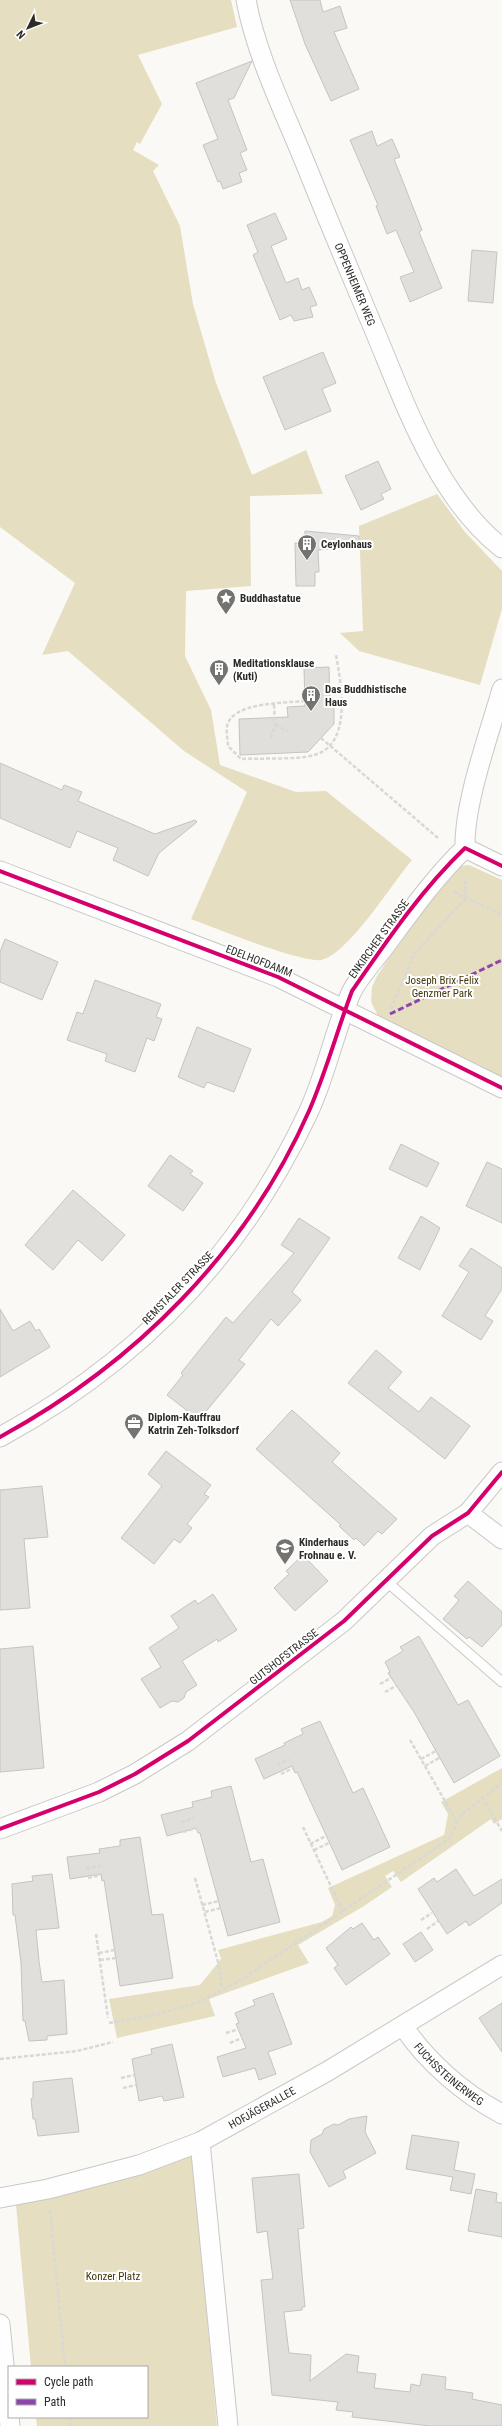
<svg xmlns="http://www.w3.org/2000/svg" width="502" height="2426" viewBox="0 0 502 2426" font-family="'Roboto Condensed',sans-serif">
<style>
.green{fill:#e6dec1}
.building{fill:#e0dfdc;stroke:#c5c4c1}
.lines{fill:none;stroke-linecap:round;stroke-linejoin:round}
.service-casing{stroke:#c8c8c5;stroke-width:11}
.minor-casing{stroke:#c8c8c5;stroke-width:21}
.path{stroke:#d8d8d6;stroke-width:2.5;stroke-dasharray:4 2;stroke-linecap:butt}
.service{stroke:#fefefe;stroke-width:9}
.minor{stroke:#fefefe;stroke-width:19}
.quiet{stroke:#8e44ad;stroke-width:3;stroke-dasharray:6 3;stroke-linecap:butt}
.cycleway-casing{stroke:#fff;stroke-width:6}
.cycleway{stroke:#d6006c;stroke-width:4}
.labels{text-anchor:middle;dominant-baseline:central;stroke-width:4;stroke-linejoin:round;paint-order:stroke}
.street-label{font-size:11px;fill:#2b2b28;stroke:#fff}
.poi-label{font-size:11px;font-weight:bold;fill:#2b2b28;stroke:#fff;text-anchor:start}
.park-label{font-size:11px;fill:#42350c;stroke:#fff}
</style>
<rect width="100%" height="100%" fill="#faf9f5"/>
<path class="green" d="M0 0H231L237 27 138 55 162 104 140 144 137 142 133 150 159 165 153 171 180 226 193 304 216 383 252 475 306 450 323 494 250 496 251 586 186 591 185 656 211 710 220 765 296 792 326 791 412 860C393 882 348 955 321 960 301 963 215 928 191 919L247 792 184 751 68 651 42 655 75 583 0 527Z
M437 494 465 532 502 571V609L480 685 359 651 340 633 363 631 359 526Z
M469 865 502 880V1083L380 1020 371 1002 372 987 377 976 421 911 454 872 460 866Z
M502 1768V1819L494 1824 491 1819 401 1882 393 1871 385 1876 392 1887 364 1906 298 1945 309 1963 209 1999 215 2016 117 2038 109 1999 200 1985 221 1959 218 1950 322 1922 332 1916 335 1905 328 1888 444 1835 448 1814 441 1802Z
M192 2153 217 2426H37L36 2417H147V2367H31L16 2205C77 2193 134 2177 192 2153Z"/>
<path class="building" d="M290 0H320L323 12 340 6 347 28 334 32 359 89 331 101 305 44Z
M252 61 234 98 228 100 247 150 240 153 247 170 239 173 242 182 223 189 220 181 218 182 203 145 218 139 196 83Z
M372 131 377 146 392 139 400 157 394 159 422 230 419 232 442 288 410 302 400 277 414 272 396 230 387 234 376 206 378 205 350 140Z
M275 213 287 239 271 246 286 283 298 278 302 290 309 287 317 305 310 307 313 317 294 321 291 315 280 320 253 255 258 252 247 225Z
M472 250 497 252 493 303 468 301Z
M323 352 336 383 322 389 331 411 285 430 263 377Z
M378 461 391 489 381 494 384 499 361 510 345 476Z
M305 531 359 536V547L318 550 319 572H315V586H296L295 543H305Z
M329 667 330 705H334V724L308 752 240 755 239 719 288 717 287 707 305 706 304 668Z
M0 763 62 790 64 785 82 792 78 801 155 834 195 820 197 822 159 853 148 876 113 860 118 848 77 831 70 848 0 818Z
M5 939 58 962 42 1000 0 982V952Z
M95 980 161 1004 156 1017 162 1019 154 1041 147 1038 135 1072 105 1061 107 1054 67 1040 77 1012 83 1014Z
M197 1027 251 1049 234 1092 207 1082 204 1088 178 1077Z
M401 1144 439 1163 427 1187 389 1169Z
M170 1155 193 1171 190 1174 203 1183 183 1211 148 1186Z
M487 1162 502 1169V1223L466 1206Z
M73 1190 125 1235 102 1261 78 1240 53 1270 25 1245Z
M421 1216 440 1228 420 1270 398 1258Z
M299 1218 330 1238 292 1292 301 1300 278 1326 271 1319 239 1360 245 1364 199 1420 167 1395 183 1375 181 1373 226 1317 233 1323 294 1253 281 1245Z
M471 1248 502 1268V1289L485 1316 493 1321 481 1340 442 1316 469 1272 459 1266Z
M0 1309 13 1331 30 1321 36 1331 39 1329 50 1347 0 1377Z
M376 1350 402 1372 388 1388 419 1412 431 1397 470 1426 445 1459 348 1383Z
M292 1410 340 1453 332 1462 397 1519 382 1534 378 1531 364 1546 356 1538 354 1540 339 1526 341 1525 256 1449Z
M166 1451 211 1485 204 1494 209 1497 187 1524 192 1528 180 1543 174 1539 154 1564 121 1538 162 1486 148 1474Z
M42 1486 48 1537 24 1539 30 1608 0 1610V1490Z
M303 1555 328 1581 295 1611 274 1588 289 1574 286 1571Z
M468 1581 502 1612V1625L482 1647 469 1637 467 1639 443 1619 459 1600 454 1596Z
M213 1594 237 1630 218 1642 217 1639 182 1661 197 1685 186 1692 184 1698 178 1702 172 1701 160 1708 141 1679 161 1667 149 1648 179 1628 171 1616 195 1600 198 1604Z
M419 1636 458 1705 468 1700 500 1756 454 1783 414 1712 388 1673 390 1672 385 1662 403 1651 400 1647Z
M33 1646 44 1768 0 1772V1649Z
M320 1721 353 1793 363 1788 390 1847 342 1870 297 1772 295 1773 292 1766 264 1779 255 1759 285 1745 284 1743 303 1734 301 1729Z
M231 1786 251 1862 263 1859 280 1922 228 1936 200 1833H198L196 1828 167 1836 161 1815 193 1807 192 1802 212 1797 211 1791Z
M140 1837 152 1915 163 1914 173 1978 120 1986 104 1880 102 1881 101 1874 70 1879 67 1857 100 1853 99 1849 120 1846V1840Z
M456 1869 474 1896 502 1879V1903L469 1926 466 1921 447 1934 418 1889 434 1878 437 1882Z
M52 1874 59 1928 36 1930 39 1961 42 1982 64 1980 67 2034 47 2036V2040L29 2041 25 2021H23L21 1963 15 1915H13L12 1884 33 1881 32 1876Z
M362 1923 374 1940 378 1937 390 1954 346 1985 334 1968 338 1965 326 1948 351 1927 353 1929Z
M421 1932 433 1950 415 1962 403 1944Z
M273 1993 292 2044 268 2052 276 2074 259 2080 255 2068 223 2077 217 2057 246 2048 236 2024 239 2023 235 2013 255 2005 253 2000Z
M502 2003V2052L479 2018Z
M172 2044 184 2097 164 2101 162 2096 139 2101 132 2059 152 2054 151 2049Z
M72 2078 79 2132 38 2136 35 2119H33L31 2099 33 2098V2082Z
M367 2116 365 2132 376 2153 343 2171 346 2178 329 2187 310 2152 311 2140 322 2134 324 2129 334 2124 338 2125 349 2119Z
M412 2135 459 2142 454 2170 475 2174 471 2194 450 2190 453 2177 406 2169Z
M299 2174 304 2228 298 2229 305 2307H302V2310L284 2312 289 2353 311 2355 310 2381 346 2354 359 2356 357 2372 376 2374 374 2388 410 2392 411 2384 420 2386 422 2374 446 2377 445 2389 473 2393 472 2399 502 2405V2426H430L352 2417 353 2412 336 2410 338 2402 272 2395 261 2280 273 2279 267 2231 257 2233 252 2178Z
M476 2189 497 2193 496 2202 502 2203V2237L468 2231Z"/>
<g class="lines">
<defs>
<path id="service" d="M386 1581 502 1682"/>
<g id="minor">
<path id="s1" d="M246 0C257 58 286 115 308 170 330 225 353 279 376 334 406 406 438 498 502 548"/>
<path d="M465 848 502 866"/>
<path d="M0 871 278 977 502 1088"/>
<path d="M0 1437C138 1362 241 1256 308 1113 326 1075 334 1032 351 993 358 978 372 963 382 950 409 914 433 879 465 848 464 802 489 735 502 689"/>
<path d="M468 1513 502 1539"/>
<path d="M0 1829 99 1792 135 1774 188 1741 344 1621 432 1536 468 1513 502 1472"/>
<path id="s2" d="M403 2026C427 2062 464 2094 502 2114"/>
<path d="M200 2142 228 2426"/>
<path id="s3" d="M0 2198 48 2189 139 2165 200 2142 328 2071 502 1965"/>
<path d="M0 2324 10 2426"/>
</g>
</defs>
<use href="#service" class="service-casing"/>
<use href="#minor" class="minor-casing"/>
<path class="path" d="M305 701C285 703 230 702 227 727 226 733 228 740 228 746L241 759C259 758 298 760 314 755 353 745 341 683 336 655
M275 725 288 731
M271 738 275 725 274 704
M321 738 438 838
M454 892 502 915
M391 1009 414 954 466 898 465 879
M380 1684 391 1678
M385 1692 396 1686
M410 1740 457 1822
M421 1759 436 1751
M277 1765 289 1759
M425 1766 439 1758
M281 1774 293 1768
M482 1797 502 1831
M181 1822 194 1818
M303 1827 343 1912
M183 1832 197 1828
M310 1844 326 1836
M314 1850 329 1843
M86 1868 100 1866
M88 1878 101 1875
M195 1878 218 1962 222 1989
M202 1905 219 1901
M205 1912 221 1908
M421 1920 432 1913
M427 1929 438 1921
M96 1934 108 2018
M99 1953 115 1950
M100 1960 116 1958
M109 2023 159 2014 200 2002 244 1978 449 1839 461 1815 502 1783
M226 2033 239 2029
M230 2043 242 2038
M0 2059 77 2051 113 2042
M121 2078 134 2075
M123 2088 136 2085
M50 2210 65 2367
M70 2417 71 2426"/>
<use href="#service" class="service"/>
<use href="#minor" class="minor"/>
<path class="quiet" d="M390 1014 502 960"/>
<defs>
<path id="cycleway" d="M0 871 278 977 502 1088
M0 1437C134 1364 247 1252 309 1111 326 1072 337 1031 352 991 386 942 421 890 465 848L502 866
M0 1829 99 1792 135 1774 188 1741 344 1621 432 1536 468 1513 502 1472"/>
</defs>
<use href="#cycleway" class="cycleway-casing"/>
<use href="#cycleway" class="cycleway"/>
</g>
<defs>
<symbol id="building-pin" viewBox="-11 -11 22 30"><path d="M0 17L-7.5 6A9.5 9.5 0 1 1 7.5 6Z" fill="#737370" stroke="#fff"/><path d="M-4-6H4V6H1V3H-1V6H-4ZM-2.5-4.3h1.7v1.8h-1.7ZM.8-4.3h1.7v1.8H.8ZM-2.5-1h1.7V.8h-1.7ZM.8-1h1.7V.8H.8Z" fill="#fff"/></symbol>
<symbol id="sight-pin" viewBox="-11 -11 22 30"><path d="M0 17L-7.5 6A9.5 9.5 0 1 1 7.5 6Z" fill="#737370" stroke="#fff"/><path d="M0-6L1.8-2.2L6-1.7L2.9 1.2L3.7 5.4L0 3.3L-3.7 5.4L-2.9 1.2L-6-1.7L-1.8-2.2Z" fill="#fff"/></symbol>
<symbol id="office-pin" viewBox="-11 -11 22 30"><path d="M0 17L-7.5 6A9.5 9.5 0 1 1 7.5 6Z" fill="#737370" stroke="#fff"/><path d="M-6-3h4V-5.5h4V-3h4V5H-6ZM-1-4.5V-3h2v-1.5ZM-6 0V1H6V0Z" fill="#fff"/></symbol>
<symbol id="school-pin" viewBox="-11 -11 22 30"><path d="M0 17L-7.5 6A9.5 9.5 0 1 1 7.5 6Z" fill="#737370" stroke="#fff"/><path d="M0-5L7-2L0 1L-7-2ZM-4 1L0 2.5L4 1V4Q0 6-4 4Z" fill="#fff"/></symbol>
</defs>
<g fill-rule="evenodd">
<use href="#building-pin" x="296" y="533" width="22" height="30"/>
<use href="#sight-pin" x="215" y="587" width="22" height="30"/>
<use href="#building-pin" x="208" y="658" width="22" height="30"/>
<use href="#building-pin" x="300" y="684" width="22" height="30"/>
<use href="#office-pin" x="123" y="1412" width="22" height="30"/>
<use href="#school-pin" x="274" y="1537" width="22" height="30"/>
</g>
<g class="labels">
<g class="street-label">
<text stroke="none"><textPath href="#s1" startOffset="305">OPPENHEIMER WEG</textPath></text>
<text transform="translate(379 939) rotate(-54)">ENKIRCHER STRASSE</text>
<text transform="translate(259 961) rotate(21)">EDELHOFDAMM</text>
<text transform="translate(178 1288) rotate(-46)">REMSTALER STRASSE</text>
<text transform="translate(284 1657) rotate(-38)">GUTSHOFSTRASSE</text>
<text stroke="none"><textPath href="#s2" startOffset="67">FUCHSSTEINERWEG</textPath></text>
<text stroke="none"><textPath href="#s3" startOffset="279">HOFJÄGERALLEE</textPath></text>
</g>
<g class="poi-label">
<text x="321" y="544">Ceylonhaus</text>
<text x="240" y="598">Buddhastatue</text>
<text x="233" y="663">Meditationsklause<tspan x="233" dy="13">(Kuti)</tspan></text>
<text x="325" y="689">Das Buddhistische<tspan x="325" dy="13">Haus</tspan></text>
<text x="148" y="1417">Diplom-Kauffrau<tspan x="148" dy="13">Katrin Zeh-Tolksdorf</tspan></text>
<text x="299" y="1542">Kinderhaus<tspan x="299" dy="13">Frohnau e. V.</tspan></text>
</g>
<g class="park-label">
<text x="442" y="980">Joseph Brix Felix<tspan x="442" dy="13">Genzmer Park</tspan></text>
<text x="113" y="2276">Konzer Platz</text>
</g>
</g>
<rect x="8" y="2366" width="140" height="52" fill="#ffffff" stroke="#aaaaa9"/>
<rect x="16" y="2379" width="20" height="6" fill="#d6006c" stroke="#aaaaa9"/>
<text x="44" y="2386" font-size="12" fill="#2b2b28">Cycle path</text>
<rect x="16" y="2399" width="20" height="6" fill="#8e44ad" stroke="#aaaaa9"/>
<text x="44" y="2406" font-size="12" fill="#2b2b28">Path</text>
<g transform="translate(28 28) rotate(227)" stroke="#ffffff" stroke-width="3" paint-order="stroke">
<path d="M0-3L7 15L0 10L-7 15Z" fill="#2b2b28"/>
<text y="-6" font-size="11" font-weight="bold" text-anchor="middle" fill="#2b2b28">N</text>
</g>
</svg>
